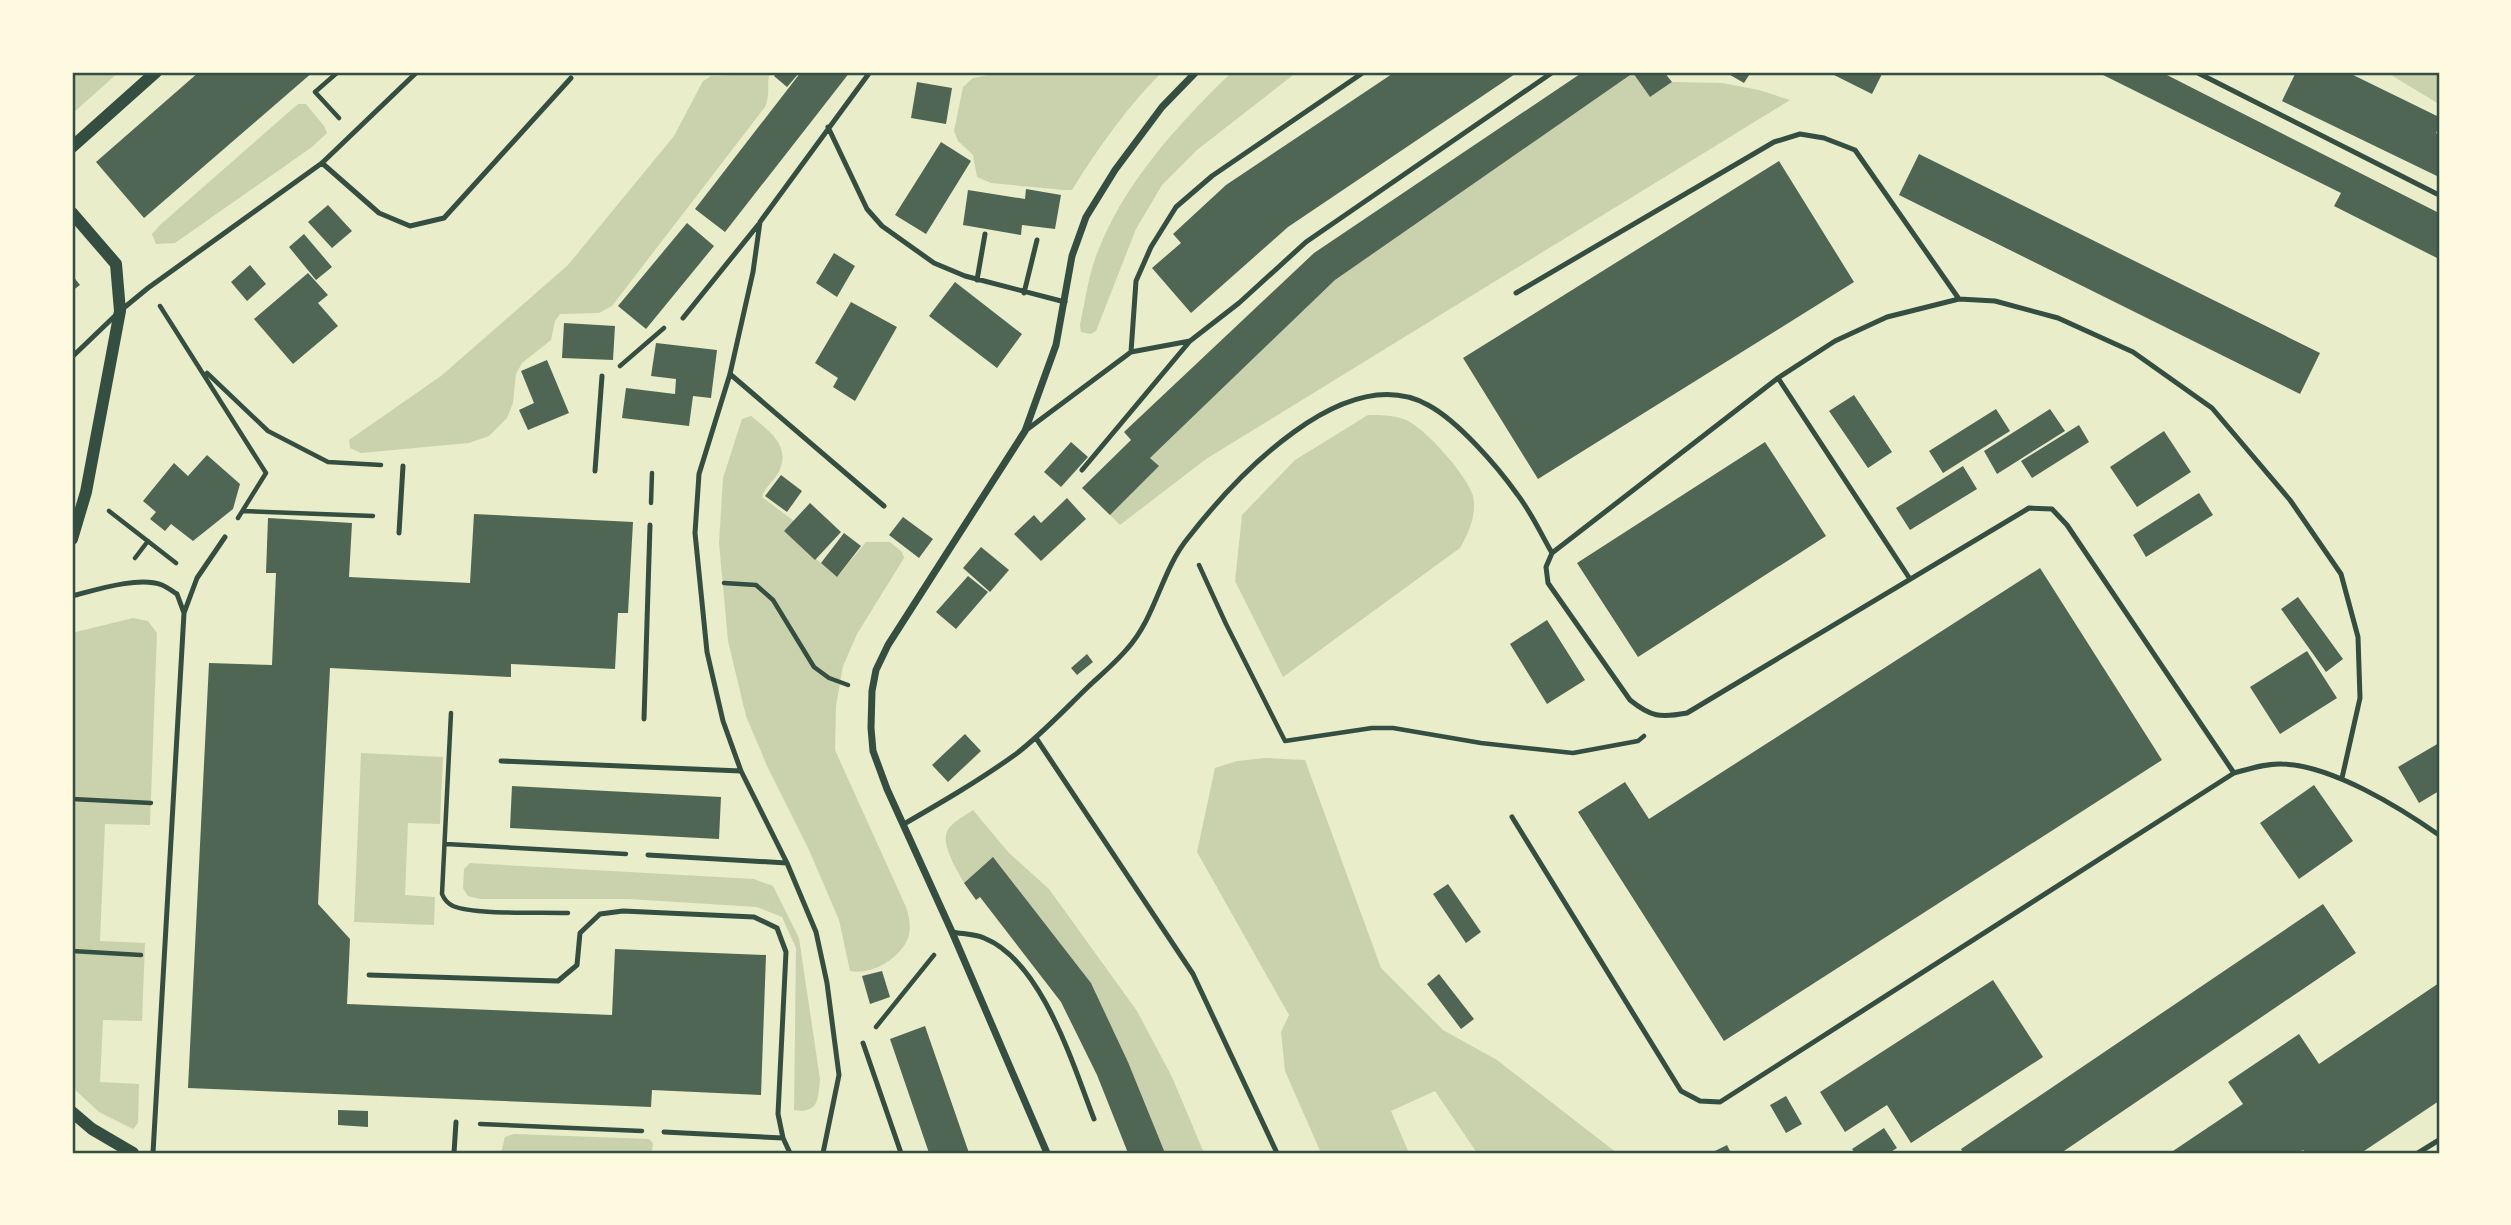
<svg xmlns="http://www.w3.org/2000/svg" width="2511" height="1225" viewBox="0 0 2511 1225" font-family="'IBM Plex Sans',sans-serif">
<style>
.green{fill:#cad2ad}
.building{fill:#4f6655}
.lines{fill:none;stroke-linecap:round;stroke-linejoin:round}
.path{stroke:#344e41;stroke-width:4.5}
.service{stroke:#344e41;stroke-width:5}
.minor{stroke:#344e41;stroke-width:7}
.tertiary{stroke:#344e41;stroke-width:12}
.neatline{fill:none;stroke:#344e41;stroke-width:2.5}
</style>
<rect width="100%" height="100%" fill="#e9edc9"/>
<path class="green" d="M72 72H119L72 114Z
M734 72H770C766 83 771 93 765 107L612 306 599 313 560 314 555 321 551 340 522 363 516 374 513 403 507 418 489 436 469 443 361 453 350 448 349 440 441 376 568 265 674 136 703 81 711 76 732 75Z
M1004 72H1162C1127 107 1098 148 1072 190H1064L991 183 977 177 973 155 958 141 954 131 963 87 973 78Z
M1232 72H1297L1197 150 1162 185 1136 229 1096 331 1091 334 1081 332 1080 325C1085 302 1088 278 1096 256 1123 184 1177 125 1232 72Z
M2386 72H2439V104Z
M1633 73 1650 97 1672 82 1722 83 1759 90 1790 100 1206 459 1120 525 1110 515 1158 466 1150 458 1335 280Z
M298 104H306L324 126 327 133 312 147 175 243 156 244 152 234 160 225Z
M1368 415C1381 415 1393 415 1406 420 1425 428 1467 475 1473 496 1477 515 1469 532 1460 548L1283 677 1235 581 1242 515 1295 460Z
M751 416C768 430 790 444 780 469 776 480 765 486 762 497L794 521 784 531 837 577 866 542H890L902 552 904 558 857 634 843 666 836 706 835 750 906 907C909 916 911 925 909 935 903 957 872 976 850 971L839 920 809 850 767 766 746 716 728 641 719 543 723 478 742 419Z
M133 618 148 621 157 633 150 825 105 824 100 941 145 943 142 1021 103 1020 100 1082 139 1084 138 1123 133 1129 99 1112 72 1087V633Z
M361 753 443 757 440 824 408 823 405 895 435 897 434 925 354 922Z
M1265 758 1305 760 1381 968 1443 1030 1497 1060 1617 1153H1477L1435 1091 1391 1111 1409 1153H1321L1285 1071 1281 1032 1289 1015 1197 852 1215 768 1237 761Z
M973 810 1009 853 1049 889 1137 1011 1172 1077 1204 1153H1165L1128 1062 1091 983 993 858 964 883C957 869 937 840 950 827 956 820 966 815 973 810Z
M470 863 754 879 773 886 799 938 820 1079C818 1099 819 1114 794 1110L796 948 782 917 757 907 629 899H480L468 896 463 888 464 869Z
M514 1134 649 1139 653 1143 652 1153H501L505 1137Z"/>
<path class="building" d="M199 72H313L144 218 96 162Z
M778 72H800L787 87 774 76Z
M801 72H850L725 232 695 209Z
M1395 72H1518L1288 227 1191 313 1152 268 1181 243 1173 234 1226 185Z
M1583 72H1664L1672 82 1650 97 1633 73 1335 280 1150 458 1159 466 1110 515 1082 488 1131 440 1124 432 1314 253Z
M1725 72H1751L1744 83Z
M1828 72H1883L1872 94Z
M2097 72H2161L2439 213V259L2334 206 2341 193Z
M2296 72H2347L2439 117V126L2436 133 2439 135V177L2282 101Z
M917 82 952 88 946 124 911 118Z
M941 142 971 161 926 234 895 215Z
M1919 154 2320 353 2300 394 1899 195Z
M1779 161 1854 282 1538 479 1463 358Z
M1026 189 1061 195 1055 229 1022 225 1021 235 963 225 968 190 1025 199Z
M328 205 352 231 332 248 308 222Z
M687 223 714 246 646 329 618 306Z
M304 234 332 267 316 280 289 247Z
M834 253 855 266 837 297 816 283Z
M250 265 266 284 247 301 231 282Z
M308 273 328 295 318 303 338 326 293 364 254 319Z
M72 275 80 285 72 291Z
M955 282 1022 334 997 368 929 316Z
M851 302 897 327 855 401 833 387 838 378 815 363Z
M564 323 615 326 613 360 562 358Z
M656 343 717 350 711 398 693 396 689 426 622 418 626 388 675 394 676 379 651 376Z
M547 360 569 413 528 430 519 410 534 403 521 371Z
M1854 395 1892 452 1868 468 1829 411Z
M1996 409 2010 431 1943 473 1929 451Z
M2050 409 2065 431 1997 474 1984 451Z
M2079 425 2089 442 2032 478 2021 461Z
M2164 431 2191 472 2137 507 2110 467Z
M1071 442 1088 457 1061 487 1044 472Z
M1765 442 1826 536 1638 657 1577 563Z
M207 455 240 484 233 509 193 541 171 524 165 531 150 519 156 512 143 501 174 463 188 476Z
M1963 466 1977 489 1910 530 1896 508Z
M781 475 802 491 787 512 765 496Z
M2199 493 2213 515 2146 557 2133 535Z
M1067 498 1086 519 1041 561 1014 534 1034 515 1041 523Z
M810 503 841 532 815 560 784 531Z
M474 514 633 522 628 613H618L615 669 511 664V677L330 668 318 904 350 939 347 1004 612 1015 615 949 766 955 761 1095 652 1090 651 1107 188 1088 209 663 272 665 276 573H266L268 518 352 523 349 577 470 583Z
M903 517 933 539 919 558 889 535Z
M844 533 861 546 837 577 821 563Z
M981 547 1009 570 990 592 963 568Z
M2040 568 2162 760 1724 1041 1578 812 1625 782 1649 819Z
M968 576 988 592 956 629 936 612Z
M2298 597 2343 659 2326 672 2281 609Z
M1547 620 1585 680 1547 704 1510 644Z
M2307 651 2337 698 2280 734 2250 687Z
M1087 654 1093 662 1077 675 1071 668Z
M965 734 981 751 948 782 932 765Z
M2439 743V791L2419 803 2398 767Z
M2314 785 2353 841 2299 879 2260 823Z
M512 786 721 797 719 839 510 828Z
M993 857 1091 983 1128 1062 1165 1153H1128L1097 1075 1061 1002 980 897 976 900 964 883Z
M1448 884 1481 932 1466 943 1433 894Z
M2323 904 2356 953 2061 1153H1963L1961 1149Z
M882 971 890 997 870 1004 862 976Z
M1439 974 1474 1019 1461 1029 1427 984Z
M1993 980 2043 1057 1911 1143 1887 1105 1845 1132 1820 1092Z
M2439 983V1101L2361 1153H2306L2303 1150 2298 1153H2170L2243 1104 2228 1082 2299 1034 2319 1064Z
M925 1026 969 1153H929L890 1039Z
M1786 1096 1802 1124 1786 1133 1770 1105Z
M338 1110 368 1111V1127L338 1125Z
M1884 1128 1897 1148 1889 1153H1855L1852 1149Z
M1727 1145 1731 1153H1711Z"/>
<g class="lines">
<path class="path" d="M338 72 315 92 339 118
M160 306 266 473 238 518
M620 366 664 328
M207 373 268 431 328 462 381 465
M651 503 652 473
M109 511 176 563
M243 511 373 516
M135 558 148 541
M1199 565 1226 624 1285 741 1372 728H1393L1481 743 1573 753 1638 741 1644 736
M724 583 756 585 773 600 814 667 829 678 848 685
M451 713 442 894C444 899 447 903 453 906 473 915 542 912 568 913
M72 799 151 803
M446 844 626 854
M72 951 141 955
M876 1027 934 955
M480 1124 642 1131"/>
<path class="service" d="M2196 72 2439 195
M828 127 867 209 882 226 934 263 965 276 1065 302
M322 163 379 213 410 226 444 218 571 78
M977 280 985 234
M1024 293 1037 240
M1516 293 1774 142 1800 134 1824 138 1855 150 1959 299
M683 318 758 225
M1131 352 1136 281 1151 247 1176 207 1212 176 1364 72
M72 357 120 311 148 288 322 163 417 72
M730 374 884 506
M1778 378 1910 579
M1025 431 1131 352 1190 341
M1082 470 1190 341 1239 303 1306 242 1553 72
M595 471 602 376
M399 533 403 466
M72 596C96 590 138 576 162 585 167 587 172 591 177 594L184 613
M644 719 650 525
M1036 738 1193 974 1277 1153
M501 761 741 771
M2234 773C2249 769 2266 763 2282 764 2331 765 2399 807 2439 835
M1512 817 1681 1091 1700 1101 1720 1102 2234 773 2067 525 2052 509 2029 508 1687 713C1660 718 1651 717 1630 700L1548 583 1546 567 1552 553 1778 378 1835 341 1887 317 1959 299 1995 301 2058 318 2133 352 2212 408 2290 500 2341 574 2358 637 2360 698 2342 778
M904 824C942 802 980 780 1016 754 1042 734 1065 709 1089 686 1102 674 1116 662 1127 649 1156 617 1161 571 1188 538 1234 479 1344 359 1428 405 1458 421 1497 466 1517 494 1531 512 1541 534 1552 553
M648 855 787 863
M952 932C962 934 975 934 984 938 1042 961 1073 1065 1094 1119
M369 975 558 981 577 965 580 933 600 914 623 911 754 917 777 928 786 952 778 1114 783 1138 790 1153
M863 1043 901 1153
M664 1132 783 1138
M153 1153 184 613 197 578 225 537
M454 1153 456 1122
M823 1153 839 1075 827 983 816 932 787 863 741 771 723 721 707 652 695 533 699 474 730 374 753 272 760 222 870 72
M2418 1153 2439 1140"/>
<path class="minor" d="M1047 1153 952 932 887 789 873 751 871 728 872 691 876 670 888 645 1025 431 1056 345 1072 256 1086 217 1115 170 1162 107 1196 72"/>
<path class="tertiary" d="M72 147 156 72
M72 213 116 264 120 311 86 492 72 539
M72 1112 92 1129 133 1153"/>
</g>
<rect width="2511" height="1225" fill="none" stroke="#fefae0" stroke-width="147"/>
<rect x="74" y="74" width="2364" height="1078" class="neatline"/>
</svg>
